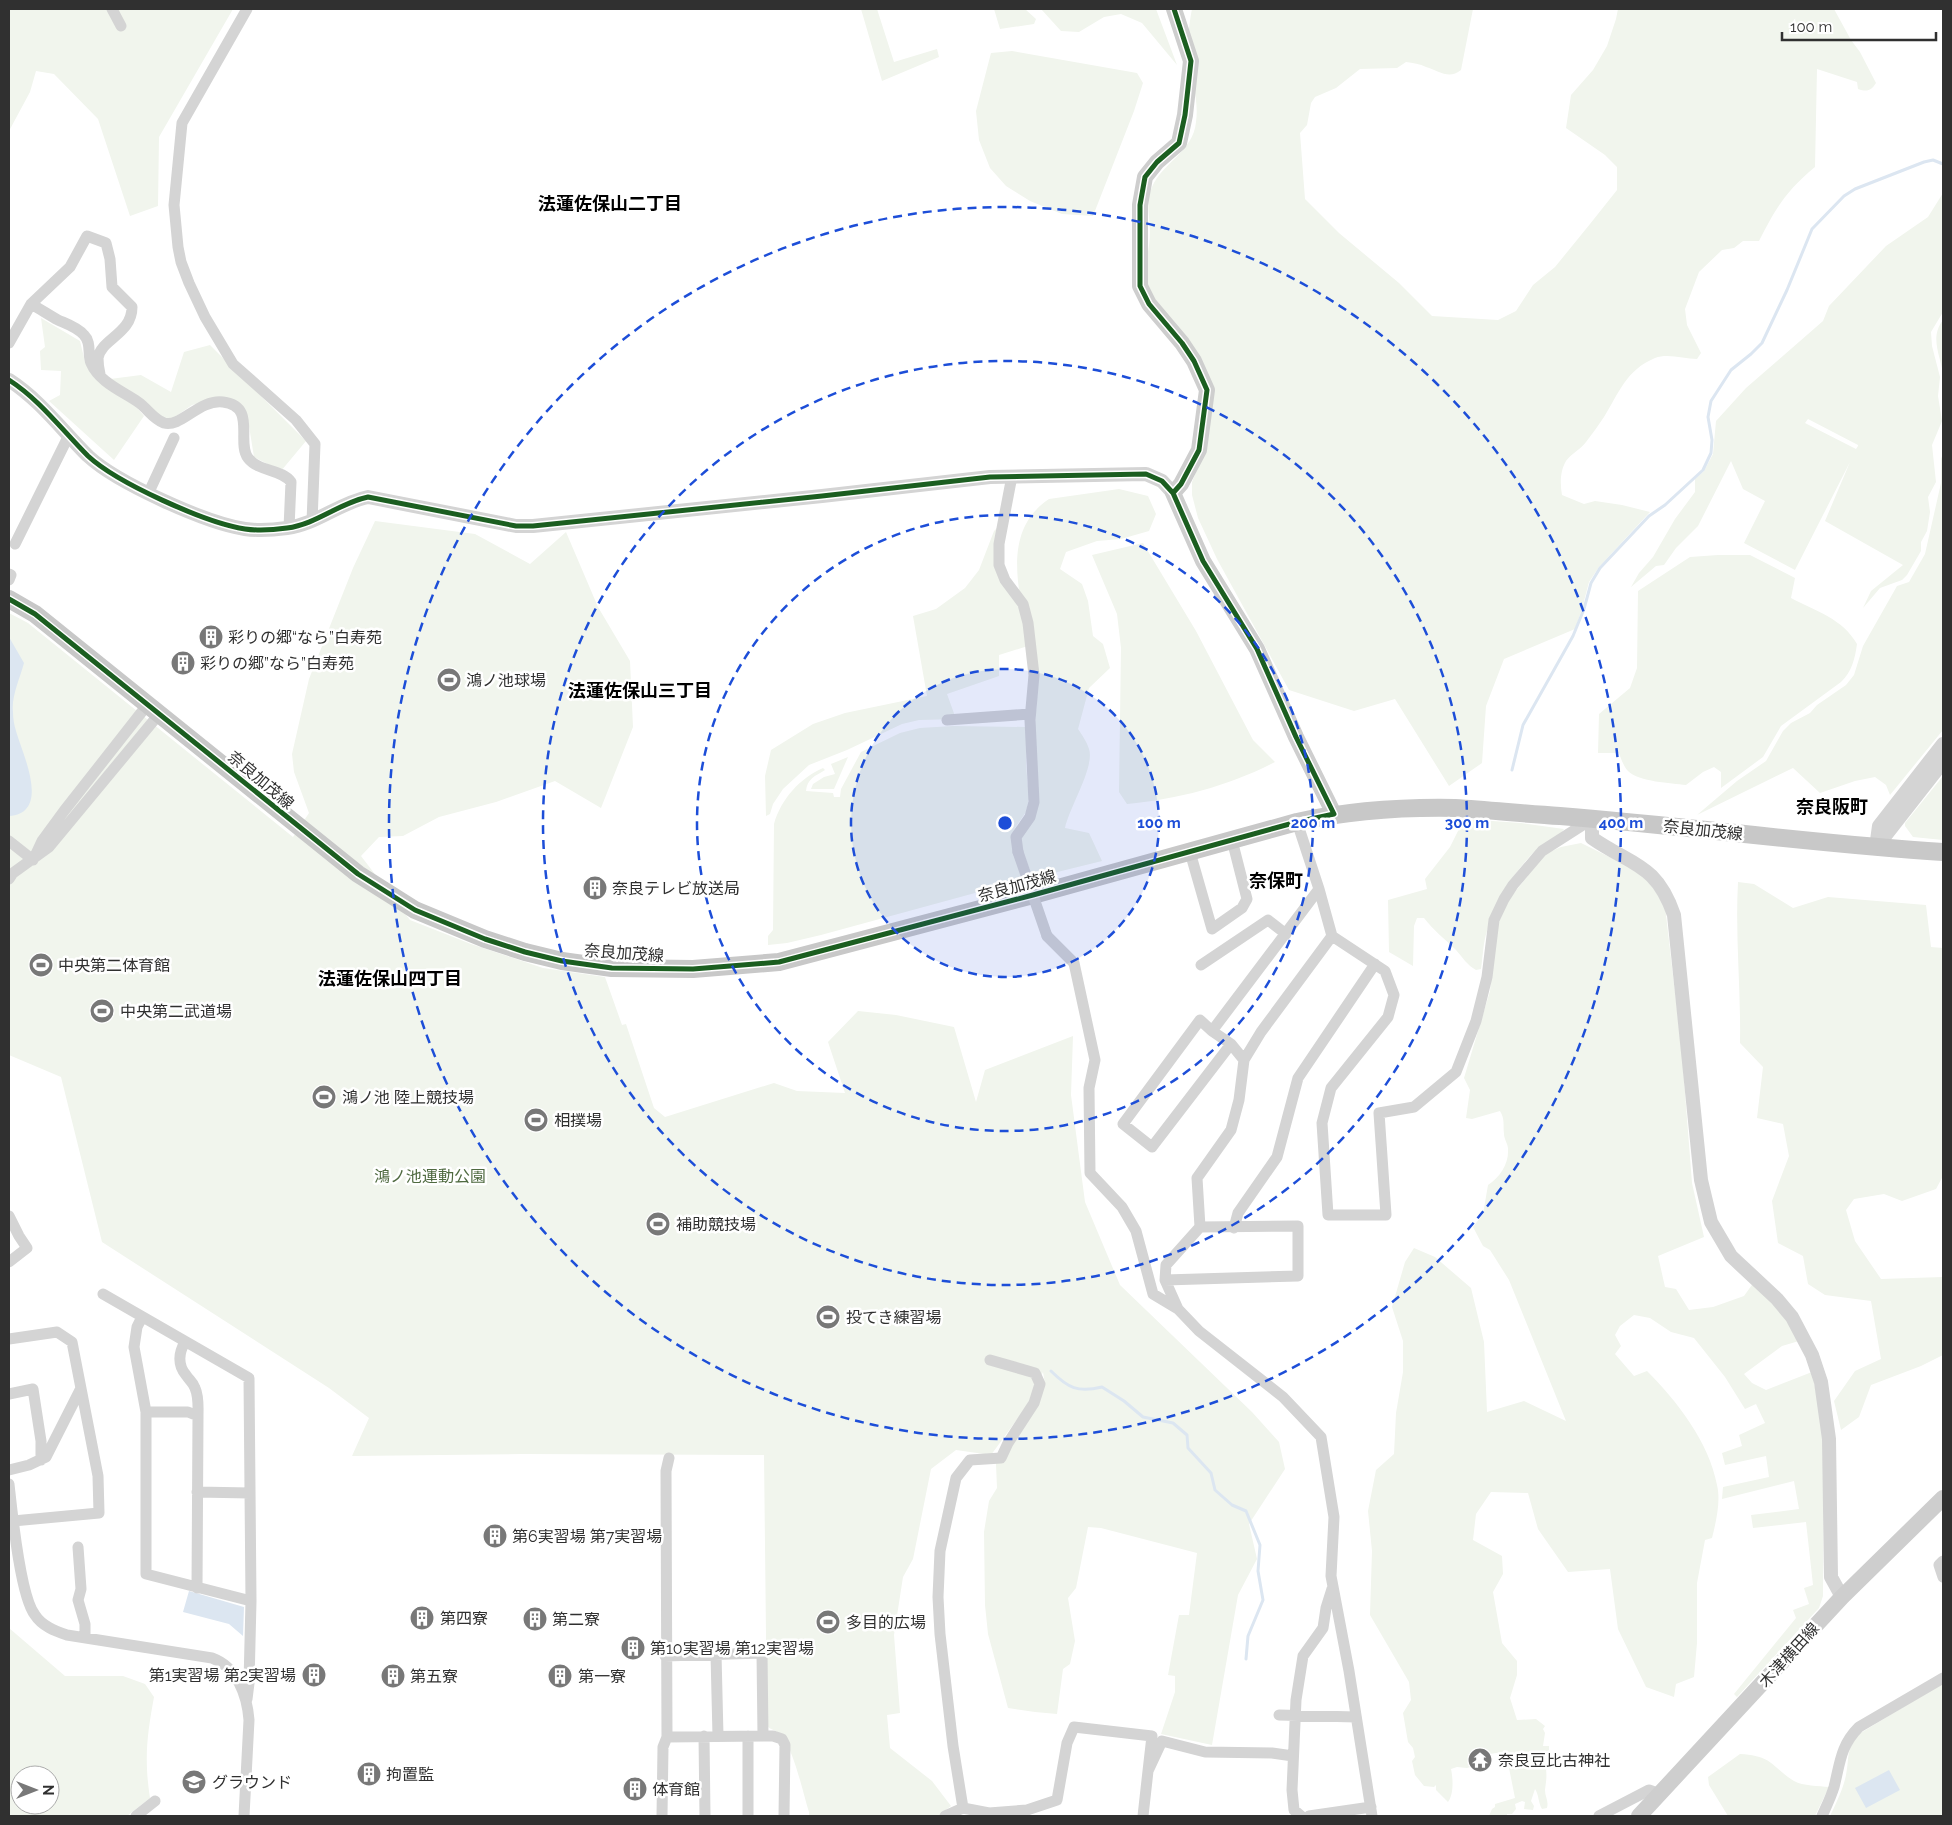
<svg xmlns="http://www.w3.org/2000/svg" width="1952" height="1825" viewBox="0 0 1952 1825" font-family="Raleway,'Noto Sans JP',sans-serif">
<style>
.green{fill:#f1f5ed;fill-rule:evenodd}
.water{fill:#dce6f1}
.lines{fill:none;stroke-linecap:round;stroke-linejoin:round}
.stream{stroke:#dce6f1;stroke-width:3}
.minor{stroke:#d4d4d4;stroke-width:11}
.tertiary{stroke:#d4d4d4;stroke-width:14}
.secondary{stroke:#cecece;stroke-width:16}
.primary{stroke:#c8c8c8;stroke-width:18}
.minor-bridge{stroke:#d4d4d4;stroke-width:11}
.cycleway-casing{stroke:#fff;stroke-width:8}
.cycleway{stroke:#1b5e20;stroke-width:5}
.ring{fill:none;stroke:#1d4ed8;stroke-width:2.5;stroke-dasharray:9 6}
.labels{text-anchor:middle;dominant-baseline:central;stroke-width:5;stroke-linejoin:round;paint-order:stroke}
.poi-label{font-size:16px;fill:#303030;stroke:#fff;text-anchor:start}
.street-label{font-size:16px;fill:#303030;stroke:#fff}
.park-label{font-size:16px;fill:#4f6a40;stroke:#fff}
.neighbourhood-label{font-size:18px;font-weight:bold;fill:#000;stroke:#fff}
.centre{fill:#1d4ed8;stroke:#fff;stroke-width:2.5}
.ring-label{font-size:15px;text-anchor:middle;font-weight:bold;fill:#1d4ed8;stroke:#fff;stroke-width:5;stroke-linejoin:round;paint-order:stroke}
</style>
<rect width="100%" height="100%" fill="#fff"/>
<path class="green" d="M9 9H233L159 137 158 206 130 216 98 119 54 74 36 71 30 92 9 131Z
M861 9H877L894 62 937 49 939 57 882 81Z
M994 9H1025L1036 19 1034 24 1000 29Z
M1041 9H1156L1177 65 1142 23 1121 14 1104 17 1079 32 1061 31Z
M1192 9H1473L1461 70C1449 80 1439 71 1426 67 1420 64 1413 63 1406 62L1397 68 1360 69 1336 88 1315 97 1311 103 1307 125 1300 133 1305 199 1339 233 1399 283 1432 316 1498 320 1516 311 1533 285 1555 267 1590 224 1617 190V167L1605 155 1566 128 1571 95 1593 70 1607 46 1616 19 1618 9H1834L1851 40 1860 52 1876 83C1871 91 1867 92 1858 89L1857 82 1817 69 1815 167C1785 192 1776 208 1759 241H1743L1734 248 1722 250 1699 272 1685 309 1687 325 1701 353 1697 359C1684 359 1668 353 1655 358 1626 370 1619 393 1604 417 1598 426 1592 434 1586 442 1581 449 1571 454 1566 461 1560 471 1560 484 1562 495L1584 504 1595 501 1622 505 1650 512 1599 567 1589 582 1582 609 1575 629 1504 659 1486 706 1482 763 1449 786 1395 699 1354 711 1289 690 1217 559 1198 518 1192 495V482L1199 465 1210 400 1142 281C1145 265 1150 248 1150 232 1150 216 1145 202 1152 187 1163 162 1193 152 1196 122 1199 101 1192 82 1189 62 1187 48 1189 23 1192 9Z
M1012 51 1137 73 1143 83 1134 111 1093 216 1062 214 1030 201 1006 186 990 168 979 140 976 111 991 53Z
M1943 193V312L1931 332 1932 346 1940 377 1938 396 1942 421 1932 445 1936 482 1928 497 1930 512 1927 531 1921 542V551L1907 575 1902 580 1880 588 1863 608 1871 591 1903 565 1825 521 1850 462 1795 570 1744 543 1765 501 1743 489 1731 461 1698 526 1676 548 1664 565 1656 566 1631 587 1639 573 1653 557 1675 519 1695 492V479L1704 471 1713 454 1716 421 1746 388 1823 321 1829 306 1886 246 1928 217ZM1808 419 1858 445V446L1856 449 1805 423Z
M41 318 80 341 85 362 134 404 144 416 114 460 49 401 60 395 61 371 41 370 40 351 45 347Z
M1943 320V404C1941 394 1944 385 1943 375 1941 356 1929 338 1943 320Z
M210 345 306 441 281 471 254 457 248 420 225 397 192 405 172 419 166 420 110 379 141 375 171 392 184 352Z
M1943 453V730L1890 795 1886 785 1875 777 1855 781 1820 793 1793 768 1697 815 1737 781 1766 761 1783 731 1791 723 1810 713 1817 705 1846 685 1854 675 1863 646 1897 586 1909 582 1925 554 1941 483V459Z
M1119 489 1148 496 1156 514 1149 531 1121 539 1097 541 1066 552 1060 569 1082 584 1088 601 1093 636 1103 644 1110 668 1089 688 1078 729C1082 735 1087 742 1089 749 1095 767 1069 808 1065 828L1089 833 1102 861 1033 878 1020 844V838L1031 824C1033 791 1034 758 1035 725 1036 711 1038 694 1037 680 1031 624 989 539 1049 499Z
M375 521 475 534 530 564 566 532 598 607 630 661 633 727 601 808 555 781 496 802 439 817 403 836 379 837 361 856 410 920 471 944 543 968 605 977 622 1025 626 1024 654 1108 665 1117 774 1083 797 1091 845 1093 828 1042 858 1011 896 1015 954 1027 976 1102 985 1070 1073 1036 1071 1095 1085 1202 1120 1285 1252 1412 1279 1442 1285 1469 1249 1524 1257 1559 1238 1595 1212 1745 1161 1734 1175 1692V1676L1168 1675 1179 1615H1189L1197 1553 1101 1528 1088 1527 1076 1588 1068 1598 1075 1641 1070 1664 1063 1669 1057 1714 1035 1712 1008 1708 988 1634 985 1605 984 1532 989 1501 997 1488 996 1464 1045 1384 1043 1372 1026 1407 991 1455 956 1450 931 1469 913 1559 903 1577 894 1635 900 1713 887 1715 890 1748 932 1781 951 1806 938 1816H809V1812C803 1793 793 1746 780 1734 776 1730 771 1730 767 1726L764 1455 521 1454 352 1456 369 1418 329 1388 102 1242 61 1077 9 1055V613L28 623 293 837 309 813 294 772 292 754 309 679 353 568Z
M997 528 995 563 1021 609 1028 646 999 655V676L947 694 956 719 919 720 902 724 847 750 809 765 783 789 773 804 770 814 766 816 765 776 771 750 813 724 845 713 927 696 913 616 936 609 965 588 979 570 994 531Z
M1143 543 1196 631 1253 740 1275 762C1229 786 1179 799 1127 804L1119 792 1121 648 1117 614 1092 555Z
M1718 555H1750L1795 578 1791 598C1816 611 1843 619 1857 644 1855 658 1852 672 1841 682L1781 726 1763 757 1721 788V772L1714 767 1703 772 1686 785C1671 783 1639 782 1628 771 1624 767 1621 759 1619 753H1598L1599 714 1630 688 1637 668 1638 591 1690 557Z
M953 726 1026 727V765L1029 798 1026 812 1015 828 1012 837 1023 880 821 935 787 943 768 945V936L773 930 774 824C781 799 800 778 823 768L825 770C815 776 807 779 806 791L833 793 834 797H840L841 789 861 752 900 733 920 728Z
M848 757 834 789H811L813 784 824 777 835 774 831 764Z
M1943 776V840L1913 837 1905 826V823Z
M1464 819 1521 823 1564 829C1556 841 1541 845 1531 855 1511 877 1495 902 1487 931 1483 943 1483 956 1481 969L1476 970C1467 965 1463 958 1456 950 1445 939 1433 930 1424 918H1417L1414 926 1413 966 1389 952 1388 900 1427 889 1425 879 1450 847Z
M1581 843 1638 871 1648 880 1665 906 1682 1054 1692 1183 1704 1237 1658 1256 1665 1287 1676 1289 1689 1310 1713 1307 1744 1296 1754 1282 1776 1304 1799 1341 1782 1346 1744 1374 1752 1383 1766 1390 1812 1372 1824 1433 1823 1596 1819 1608 1737 1697 1734 1694 1796 1618 1793 1610 1809 1604 1804 1588 1813 1585 1806 1522 1753 1528 1751 1515 1799 1509 1794 1481 1722 1499 1723 1487 1769 1477 1766 1456 1725 1465 1722 1453 1742 1446 1739 1435 1765 1423 1756 1404 1745 1409 1725 1377 1694 1338 1671 1332 1650 1318 1634 1315 1620 1326 1615 1335 1621 1346 1615 1354 1634 1376 1647 1371C1677 1401 1709 1442 1717 1485 1721 1501 1716 1522 1712 1538L1705 1540 1697 1583V1643L1694 1677 1676 1684 1674 1697 1646 1687 1618 1629 1610 1569 1568 1572 1538 1529 1528 1493 1491 1492 1476 1514 1473 1540 1502 1556 1503 1574 1493 1592 1502 1643 1517 1661V1675L1510 1698 1517 1720 1536 1719 1545 1726 1543 1729 1545 1733 1543 1746H1549V1750L1541 1762 1542 1767 1546 1768C1547 1779 1546 1781 1545 1790 1545 1797 1549 1801 1547 1808L1542 1809C1538 1802 1539 1795 1535 1789L1531 1801 1534 1806 1533 1810 1524 1809 1525 1802 1522 1801 1515 1804 1516 1809 1512 1814H1507V1816H1489L1492 1809 1495 1807V1804L1515 1798 1509 1768 1506 1766 1504 1752 1489 1754 1488 1762 1467 1768 1457 1767 1451 1769C1453 1778 1454 1794 1448 1802L1436 1790V1785L1434 1787 1424 1786 1415 1775 1412 1761 1415 1757 1413 1748 1408 1742 1403 1713 1411 1700 1409 1682 1370 1615 1372 1551 1368 1511 1376 1470 1394 1454 1396 1413 1403 1372V1341L1392 1307 1405 1262 1414 1248 1435 1257 1471 1288 1484 1342 1487 1412 1524 1401 1566 1421 1509 1280 1490 1250 1483 1246 1473 1227 1483 1214 1488 1185C1500 1177 1509 1164 1508 1149 1508 1144 1504 1139 1504 1134 1503 1125 1505 1119 1500 1111L1472 1119 1466 1118 1470 1090 1464 1078 1490 991 1495 934 1503 907 1545 854 1561 847Z
M1738 882 1754 884 1793 908 1828 897 1926 905 1931 947 1943 948V1176L1936 1189 1902 1201 1884 1194 1854 1199 1846 1210 1855 1241 1881 1279 1943 1277V1355L1921 1366 1871 1385 1859 1417 1841 1430 1834 1401 1855 1371 1881 1359 1871 1301 1825 1295 1808 1284 1803 1256 1778 1243 1772 1201 1789 1156 1783 1124 1757 1118 1763 1067 1740 1043C1741 989 1735 936 1738 882Z
M9 1628 65 1676H123L145 1684 154 1697C147 1735 144 1759 150 1798L127 1816H9ZM20 1775H50V1805H20Z
M1943 1683V1816H1830C1836 1803 1843 1790 1846 1775 1850 1755 1845 1753 1859 1734Z
M1740 1754C1774 1756 1770 1766 1794 1781 1803 1786 1819 1786 1829 1787L1815 1816H1728L1709 1785 1708 1777Z"/>
<path class="water" d="M9 637 24 663C20 678 11 697 13 712 13 718 14 725 16 731 22 753 52 813 9 816Z
M189 1591 244 1607 243 1636 229 1624 183 1612Z
M1889 1770 1900 1790 1866 1808 1855 1788Z"/>
<g class="lines">
<path class="stream" d="M1512 770 1523 725 1573 636 1584 609 1591 583 1600 568 1649 516 1665 505 1703 470 1711 453 1712 440 1708 417 1711 401 1731 370 1751 354 1762 343 1787 290 1812 229 1844 196 1855 189 1924 162 1933 160 1943 164
M1051 1371C1068 1388 1078 1393 1102 1387L1124 1401 1143 1417 1173 1423 1187 1435 1188 1448 1211 1473 1215 1490 1232 1505 1246 1511 1260 1545 1258 1571 1263 1600 1248 1636 1246 1659"/>
<path class="minor" d="M112 9 121 26
M247 9 182 123 174 205 178 247 181 262 189 283 205 317 233 364 296 420 315 444 312 522
M31 304C40 309 49 315 58 320 67 324 77 327 84 335 92 343 87 354 91 363 99 382 122 391 138 402 147 408 153 419 164 423 181 428 199 399 223 402 257 406 236 442 248 458 259 472 282 469 291 482L289 528
M9 343 31 304 70 267 87 236 106 243 110 259 112 287 132 307C132 334 101 339 98 358 98 363 99 370 100 374
M1012 476 999 544V565L1005 580 1023 604 1028 623 1034 675 1030 720 1034 802 1030 817 1016 837 1018 852
M149 492 174 438
M15 544 69 435
M9 574 11 575 9 580
M947 720 1030 714
M1297 822 1319 889 1332 936 1261 1032 1244 1060 1239 1100 1231 1130 1197 1178 1200 1227 1166 1265 1165 1280 1178 1309 1199 1331 1283 1397 1321 1437 1334 1517 1331 1576 1349 1671 1372 1816
M9 841 33 860
M1190 852 1212 929 1242 908 1247 899 1232 840
M35 856 42 841 64 811 148 704
M9 879 13 873 49 847 160 713
M1047 936 1074 963 1095 1060 1089 1088 1090 1173 1122 1207 1136 1231 1153 1294 1178 1309
M1332 936 1385 971 1394 995 1388 1017 1331 1088 1322 1123 1328 1215H1386L1379 1113 1414 1107 1456 1072 1476 1021 1487 977 1494 920 1504 899 1513 885 1542 851 1592 819
M1201 965 1268 920 1286 934
M1212 1031 1200 1020 1123 1124 1152 1147 1231 1044
M1244 1060 1231 1044 1212 1031 1319 889
M9 1216 19 1236 27 1248 9 1262
M1234 1228 1238 1213 1277 1157 1298 1078 1375 964
M1165 1280 1298 1276V1226L1200 1227
M103 1294 249 1378 251 1601 249 1683 247 1699
M142 1317 137 1327 134 1347 146 1412V1574L251 1601
M9 1339 57 1332 72 1342 98 1476 99 1513 13 1521
M185 1342C179 1352 177 1365 186 1375 189 1380 193 1382 195 1388 199 1397 198 1407 198 1416
M9 1394 33 1389 41 1441V1460
M146 1412H188L198 1416 197 1588
M9 1470 29 1465 46 1457 80 1390
M9 1484C12 1511 20 1596 35 1615 42 1626 55 1631 67 1635L212 1658C237 1667 247 1695 249 1720L244 1816
M197 1492 250 1493
M78 1547 81 1589 78 1600 85 1624V1637
M1943 1561 1939 1565 1943 1577
M716 1654 718 1736
M665 1656 762 1653 763 1736
M1279 1715 1356 1717
M704 1736 705 1816
M748 1736V1816
M667 1737 773 1736 782 1739 785 1745 784 1816
M963 1808 989 1813
M136 1816 155 1801
M662 1816 663 1747 667 1737 666 1471 669 1458
M945 1816 963 1808 953 1746 940 1634 938 1597 940 1551 956 1478 970 1460 1001 1458 1008 1443 1034 1403 1040 1384 1035 1373 990 1360
M991 1816 989 1813 1027 1810 1057 1800 1067 1743 1074 1727 1152 1736 1148 1771
M1143 1816 1148 1771 1162 1741 1205 1752 1272 1753 1293 1756
M1301 1816 1294 1810 1292 1790 1296 1700 1303 1656 1323 1628 1326 1608 1332 1589
M1309 1816 1371 1807
M1599 1816 1649 1790 1660 1794
M1822 1816C1826 1807 1831 1797 1834 1787 1840 1764 1840 1746 1859 1727L1943 1678"/>
<path class="tertiary" d="M9 380C40 400 62 430 88 456 117 483 206 523 245 529 259 531 273 530 287 528 317 524 339 503 368 497L516 526H533L822 496 990 477 1146 474 1162 481 1173 493
M1592 819V838C1632 866 1656 863 1674 915L1701 1180 1711 1222 1731 1256 1777 1299 1792 1317 1812 1355 1821 1382 1829 1439 1831 1577 1842 1597
M1878 845 1943 762
M1876 848 1879 826 1943 744"/>
<path class="secondary" d="M1174 9 1191 61 1185 115 1179 143 1157 162 1145 177 1140 205V286L1149 304 1182 343 1194 361 1207 390 1199 450 1181 484 1173 493 1203 561 1257 649 1296 737 1334 814
M1639 1816 1842 1597 1943 1498"/>
<path class="primary" d="M9 599 35 614 358 874 415 910 485 939 525 952 562 961 612 968 693 969 779 962 1033 895 1297 822C1348 811 1402 807 1455 808 1490 810 1525 814 1560 816 1688 826 1815 844 1943 852"/>
<path class="minor-bridge" d="M1018 852 1047 936"/>
<defs>
<path id="cycleway" d="M9 380C40 400 62 430 88 456 117 483 206 523 245 529 259 531 273 530 287 528 317 524 339 503 368 497L516 526H533L822 496 990 477 1146 474 1162 481 1173 493 1203 561 1257 649 1296 737 1334 814 1297 822 1033 895 779 962 693 969 612 968 562 961 525 952 485 939 415 910 358 874 35 614 9 599
M1173 493 1181 484 1199 450 1207 390 1194 361 1182 343 1149 304 1140 286V205L1145 177 1157 162 1179 143 1185 115 1191 61 1174 9"/>
</defs>
<use href="#cycleway" class="cycleway-casing"/>
<use href="#cycleway" class="cycleway"/>
</g>
<circle cx="1005" cy="823" r="154" fill="#1d4ed8" fill-opacity=".12"/>
<g class="ring">
<circle cx="1005" cy="823" r="154"/>
<circle cx="1005" cy="823" r="308"/>
<circle cx="1005" cy="823" r="462"/>
<circle cx="1005" cy="823" r="616"/>
</g>
<defs>
<symbol id="building-disc" viewBox="-11 -11 22 22"><circle r="9.5" fill="#787878" stroke="#fff"/><path d="M-4-6H4V6H1V3H-1V6H-4ZM-2.5-4.3h1.7v1.8h-1.7ZM.8-4.3h1.7v1.8H.8ZM-2.5-1h1.7V.8h-1.7ZM.8-1h1.7V.8H.8Z" fill="#fff"/></symbol>
<symbol id="stadium-disc" viewBox="-11 -11 22 22"><circle r="9.5" fill="#787878" stroke="#fff"/><path d="M0-5a6.5 5 0 1 0 0 10a6.5 5 0 1 0 0-10ZM-3.5-1.8h7v3.6h-7Z" fill="#fff"/></symbol>
<symbol id="temple-disc" viewBox="-11 -11 22 22"><circle r="9.5" fill="#787878" stroke="#fff"/><path d="M0-6L5-2H3V0L6.5 2.5H4V6H1.5V3h-3V6H-4V2.5H-6.5L-3 0V-2H-5Z" fill="#fff"/></symbol>
<symbol id="school-disc" viewBox="-11 -11 22 22"><circle r="9.5" fill="#787878" stroke="#fff"/><path d="M0-5L7-2L0 1L-7-2ZM-4 1L0 2.5L4 1V4Q0 6-4 4Z" fill="#fff"/></symbol>
</defs>
<g fill-rule="evenodd">
<use href="#building-disc" x="197" y="623" width="28" height="28"/>
<use href="#building-disc" x="169" y="649" width="28" height="28"/>
<use href="#stadium-disc" x="435" y="666" width="28" height="28"/>
<use href="#building-disc" x="581" y="874" width="28" height="28"/>
<use href="#stadium-disc" x="27" y="951" width="28" height="28"/>
<use href="#stadium-disc" x="88" y="997" width="28" height="28"/>
<use href="#stadium-disc" x="310" y="1083" width="28" height="28"/>
<use href="#stadium-disc" x="522" y="1106" width="28" height="28"/>
<use href="#stadium-disc" x="644" y="1210" width="28" height="28"/>
<use href="#stadium-disc" x="814" y="1303" width="28" height="28"/>
<use href="#building-disc" x="481" y="1522" width="28" height="28"/>
<use href="#building-disc" x="408" y="1604" width="28" height="28"/>
<use href="#building-disc" x="521" y="1605" width="28" height="28"/>
<use href="#stadium-disc" x="814" y="1608" width="28" height="28"/>
<use href="#building-disc" x="619" y="1634" width="28" height="28"/>
<use href="#building-disc" x="300" y="1661" width="28" height="28"/>
<use href="#building-disc" x="379" y="1662" width="28" height="28"/>
<use href="#building-disc" x="546" y="1662" width="28" height="28"/>
<use href="#temple-disc" x="1466" y="1746" width="28" height="28"/>
<use href="#building-disc" x="355" y="1760" width="28" height="28"/>
<use href="#school-disc" x="180" y="1768" width="28" height="28"/>
<use href="#building-disc" x="621" y="1775" width="28" height="28"/>
</g>
<g class="labels">
<g class="poi-label">
<text x="228" y="637">彩りの郷“なら”白寿苑</text>
<text x="200" y="663">彩りの郷”なら”白寿苑</text>
<text x="466" y="680">鴻ノ池球場</text>
<text x="612" y="888">奈良テレビ放送局</text>
<text x="58" y="965">中央第二体育館</text>
<text x="120" y="1011">中央第二武道場</text>
<text x="342" y="1097">鴻ノ池 陸上競技場</text>
<text x="554" y="1120">相撲場</text>
<text x="676" y="1224">補助競技場</text>
<text x="846" y="1317">投てき練習場</text>
<text x="512" y="1536">第6実習場 第7実習場</text>
<text x="440" y="1618">第四寮</text>
<text x="552" y="1619">第二寮</text>
<text x="846" y="1622">多目的広場</text>
<text x="650" y="1648">第10実習場 第12実習場</text>
<text x="296" y="1675" text-anchor="end">第1実習場 第2実習場</text>
<text x="410" y="1676">第五寮</text>
<text x="578" y="1676">第一寮</text>
<text x="1498" y="1760">奈良豆比古神社</text>
<text x="386" y="1774">拘置監</text>
<text x="212" y="1782">グラウンド</text>
<text x="652" y="1789">体育館</text>
</g>
<g class="street-label">
<text transform="translate(261 780) rotate(40)">奈良加茂線</text>
<text transform="translate(1703 830) rotate(6)">奈良加茂線</text>
<text transform="translate(1017 886) rotate(-15)">奈良加茂線</text>
<text transform="translate(624 953) rotate(4)">奈良加茂線</text>
<text transform="translate(1789 1655) rotate(-48)">木津横田線</text>
</g>
<g class="park-label">
<text x="430" y="1176">鴻ノ池運動公園</text>
</g>
<g class="neighbourhood-label">
<text x="610" y="203">法蓮佐保山二丁目</text>
<text x="640" y="690">法蓮佐保山三丁目</text>
<text x="1832" y="806">奈良阪町</text>
<text x="1276" y="880">奈保町</text>
<text x="390" y="978">法蓮佐保山四丁目</text>
</g>
</g>
<circle cx="1005" cy="823" r="8" class="centre"/>
<g class="ring-label">
<text x="1159" y="828">100 m</text>
<text x="1313" y="828">200 m</text>
<text x="1467" y="828">300 m</text>
<text x="1621" y="828">400 m</text>
</g>
<rect width="1952" height="1825" fill="none" stroke="#303030" stroke-width="20"/>
<g transform="translate(35 1790) rotate(90)"><circle r="24" fill="#ffffff" stroke="#acacac"/>
<path d="M0-4L9 19L0 12L-9 19Z" fill="#787878"/>
<text y="-8" font-size="14" font-weight="bold" text-anchor="middle" fill="#303030">N</text>
</g>
<path d="M1782 32v8h154v-8" fill="none" stroke="#303030" stroke-width="2.5"/>
<text x="1790" y="32" font-size="15" fill="#303030" stroke="#ffffff" stroke-width="4" paint-order="stroke">100 m</text>
</svg>
